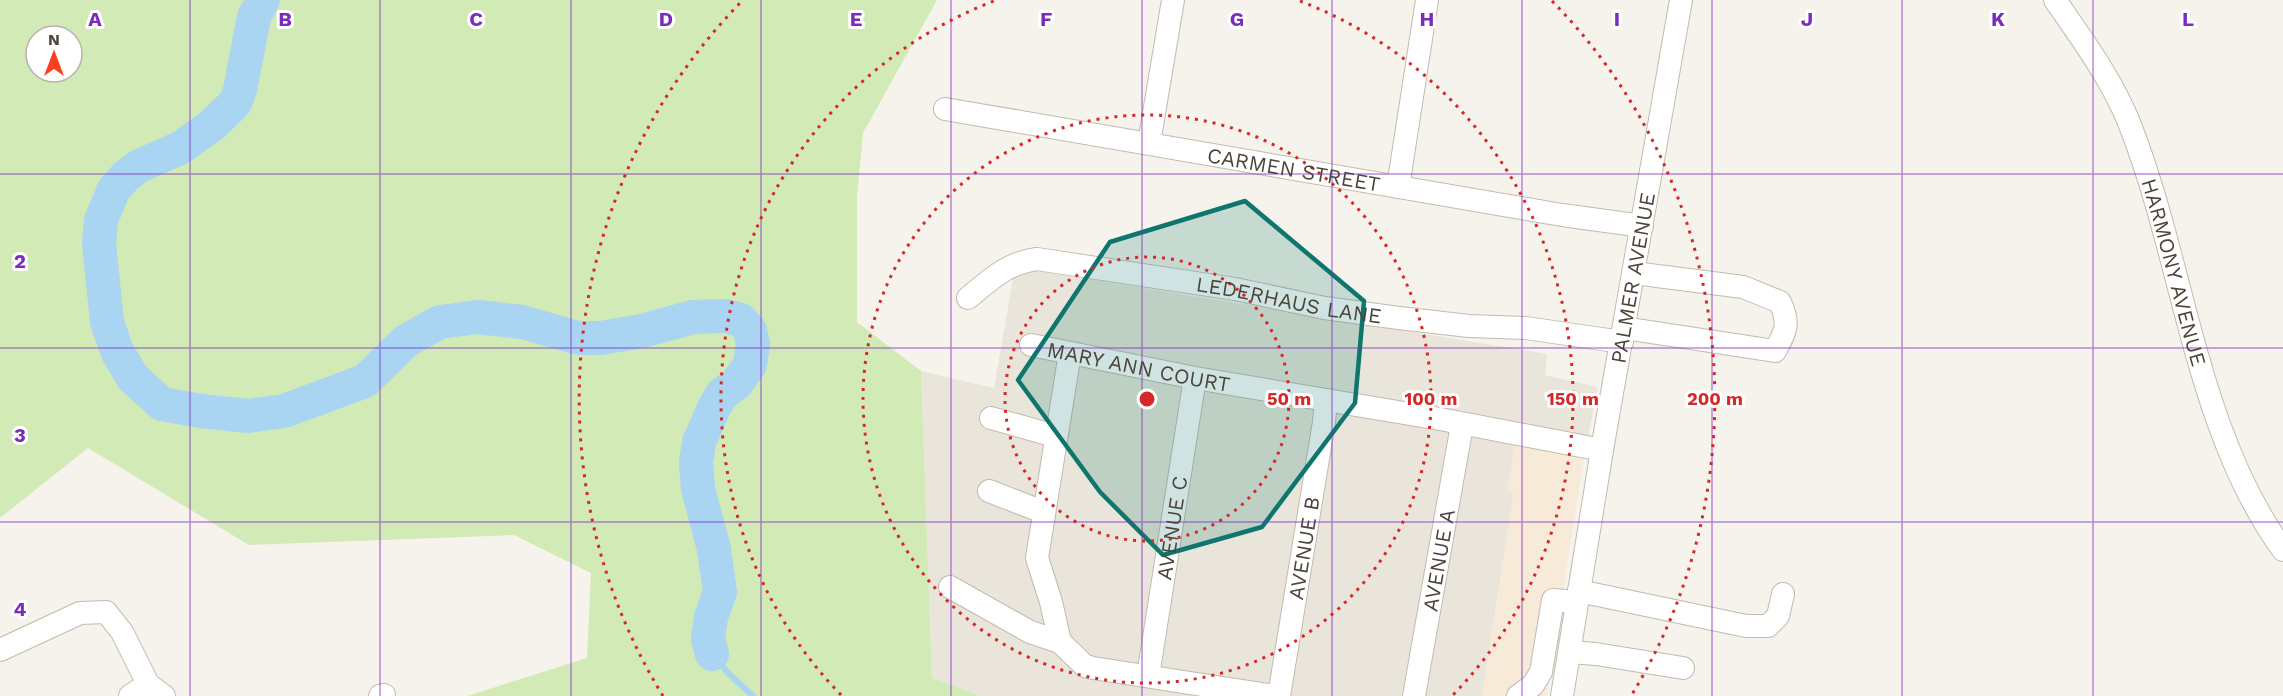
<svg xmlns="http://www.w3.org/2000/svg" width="2283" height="696" viewBox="0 0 2283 696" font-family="'Work Sans',sans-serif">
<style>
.residential{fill:#eae5da}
.commercial{fill:#f7ead8}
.green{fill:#d2eab5;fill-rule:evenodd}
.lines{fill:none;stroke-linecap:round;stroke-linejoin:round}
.stream{stroke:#a9d4f2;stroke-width:6}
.river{stroke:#a9d4f2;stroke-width:34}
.minor-casing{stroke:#c2bbae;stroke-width:24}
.minor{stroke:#fff;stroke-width:22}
.marked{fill:#0f766e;fill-opacity:0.2;stroke:#0f766e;stroke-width:4.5;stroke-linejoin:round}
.grid{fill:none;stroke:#7b2cbf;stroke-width:1.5;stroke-opacity:0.55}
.ring{fill:none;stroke:#d62828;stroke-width:3;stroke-dasharray:3 6}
.labels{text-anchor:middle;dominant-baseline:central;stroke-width:6;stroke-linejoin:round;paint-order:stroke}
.street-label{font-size:21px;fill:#4b4439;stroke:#fff}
.grid-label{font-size:20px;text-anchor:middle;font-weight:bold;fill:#7b2cbf;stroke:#fff;stroke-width:6;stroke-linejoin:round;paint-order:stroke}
.centre{fill:#d62828;stroke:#fff;stroke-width:3}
.ring-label{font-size:18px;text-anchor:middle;font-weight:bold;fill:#d62828;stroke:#fff;stroke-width:6;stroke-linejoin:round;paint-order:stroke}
</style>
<rect width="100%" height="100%" fill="#f6f3ec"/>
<path class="residential" d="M1015 267 1547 354 1545 375 1598 387 1584 457 1507 491 1514 492 1482 696H981L932 678 921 371 994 388Z"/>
<path class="commercial" d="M1515 443 1584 457 1546 696H1482L1514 493 1507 491Z"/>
<path class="green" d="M0 0H937L863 133 857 197V322L921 371 932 678 981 696H467L587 658 591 573 514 535 249 545 88 448 0 518ZM36 36H72V72H36Z"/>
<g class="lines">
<path class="stream" d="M712 654 729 674 753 696"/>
<path class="river" d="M263 0 254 17 240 90 235 103 211 126 180 148 139 166 126 176 114 189 101 220 99 243 107 322 117 351 133 378 162 404 201 411 248 416 284 411 365 381 406 341 440 322 478 317 522 322 578 338H601L642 331 693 317 726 316 741 320 750 330 753 344 750 365 736 384 722 394 714 408 699 442 696 462 698 489 714 549 720 592 711 617 708 639 712 654"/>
<defs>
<g id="minor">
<path id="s1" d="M2055 0C2082 39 2110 77 2128 120 2184 259 2194 427 2283 550"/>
<path id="s2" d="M945 109 1562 215 1642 226"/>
<path d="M1149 143 1173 0"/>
<path d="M1398 187 1427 0"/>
<path id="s3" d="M968 298C991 279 1007 263 1037 259L1235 289 1325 308 1399 318 1469 326 1526 328 1622 342"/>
<path d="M1624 328 1775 351C1786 331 1790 324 1780 302L1743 287 1634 273"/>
<path id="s4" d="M1031 345 1195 378 1440 419 1602 450"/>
<path d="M991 418 1055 436"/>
<path d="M989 491 1043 512"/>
<path d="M950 587 1030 632 1060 642 1085 666 1093 668 1274 696"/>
<path d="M1579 591 1746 626H1768L1778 616 1783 594"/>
<path d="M1060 642 1051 602 1037 558 1070 353"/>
<path d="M0 650 80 613 106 612 122 632 148 684"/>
<path d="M1570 652 1596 654 1683 668"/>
<path id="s5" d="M1148 676 1195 378"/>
<path d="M130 696 148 684 164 696"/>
<path d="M380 696 384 695"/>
<path id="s6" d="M1279 696 1324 422 1326 400"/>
<path id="s7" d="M1414 696 1462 425"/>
<path d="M1518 696 1533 685 1541 672 1553 600 1577 602"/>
<path id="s8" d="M1562 696 1602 450 1681 0"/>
</g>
</defs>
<use href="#minor" class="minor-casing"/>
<use href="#minor" class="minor"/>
</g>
<path class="marked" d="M1245 201 1364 301 1355 403 1262 527 1163 555 1100 492 1018 380 1110 242Z"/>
<path class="grid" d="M190 0V696M380 0V696M571 0V696M761 0V696M951 0V696M1142 0V696M1332 0V696M1522 0V696M1712 0V696M1902 0V696M2093 0V696M0 174H2283M0 348H2283M0 522H2283"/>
<g class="ring">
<circle cx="1147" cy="399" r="142"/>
<circle cx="1147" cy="399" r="284"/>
<path d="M841 695A426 426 0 0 1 994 1M1300 1A426 426 0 0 1 1453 695"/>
<path d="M663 696A568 568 0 0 1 742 1M1552 1A568 568 0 0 1 1631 696"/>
</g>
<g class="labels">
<g class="street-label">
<text stroke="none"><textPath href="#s2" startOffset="354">CARMEN STREET</textPath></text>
<text stroke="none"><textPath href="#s1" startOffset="300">HARMONY AVENUE</textPath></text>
<text stroke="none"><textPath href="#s8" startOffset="424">PALMER AVENUE</textPath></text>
<text stroke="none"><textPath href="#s3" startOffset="336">LEDERHAUS LANE</textPath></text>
<text stroke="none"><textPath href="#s4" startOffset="110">MARY ANN COURT</textPath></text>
<text stroke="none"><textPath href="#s5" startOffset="150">AVENUE C</textPath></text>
<text stroke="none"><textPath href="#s6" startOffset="150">AVENUE B</textPath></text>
<text stroke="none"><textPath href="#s7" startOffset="138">AVENUE A</textPath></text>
</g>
</g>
<g class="grid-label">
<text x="95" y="26">A</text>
<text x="285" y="26">B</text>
<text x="476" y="26">C</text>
<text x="666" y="26">D</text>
<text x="856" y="26">E</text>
<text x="1046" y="26">F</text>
<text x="1237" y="26">G</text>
<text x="1427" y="26">H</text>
<text x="1617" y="26">I</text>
<text x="1807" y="26">J</text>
<text x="1998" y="26">K</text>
<text x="2188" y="26">L</text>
<text x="20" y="268">2</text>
<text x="20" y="442">3</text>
<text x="20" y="616">4</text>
</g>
<circle cx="1147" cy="399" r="9" class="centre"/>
<g class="ring-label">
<text x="1289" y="405">50 m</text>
<text x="1431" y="405">100 m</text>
<text x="1573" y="405">150 m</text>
<text x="1715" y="405">200 m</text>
</g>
<g transform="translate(54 54)"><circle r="28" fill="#ffffff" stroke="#b7b4b0" stroke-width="1.5"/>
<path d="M0-4.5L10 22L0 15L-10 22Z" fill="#fc3f1d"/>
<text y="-9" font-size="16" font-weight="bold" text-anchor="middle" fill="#4b4439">N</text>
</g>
</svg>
